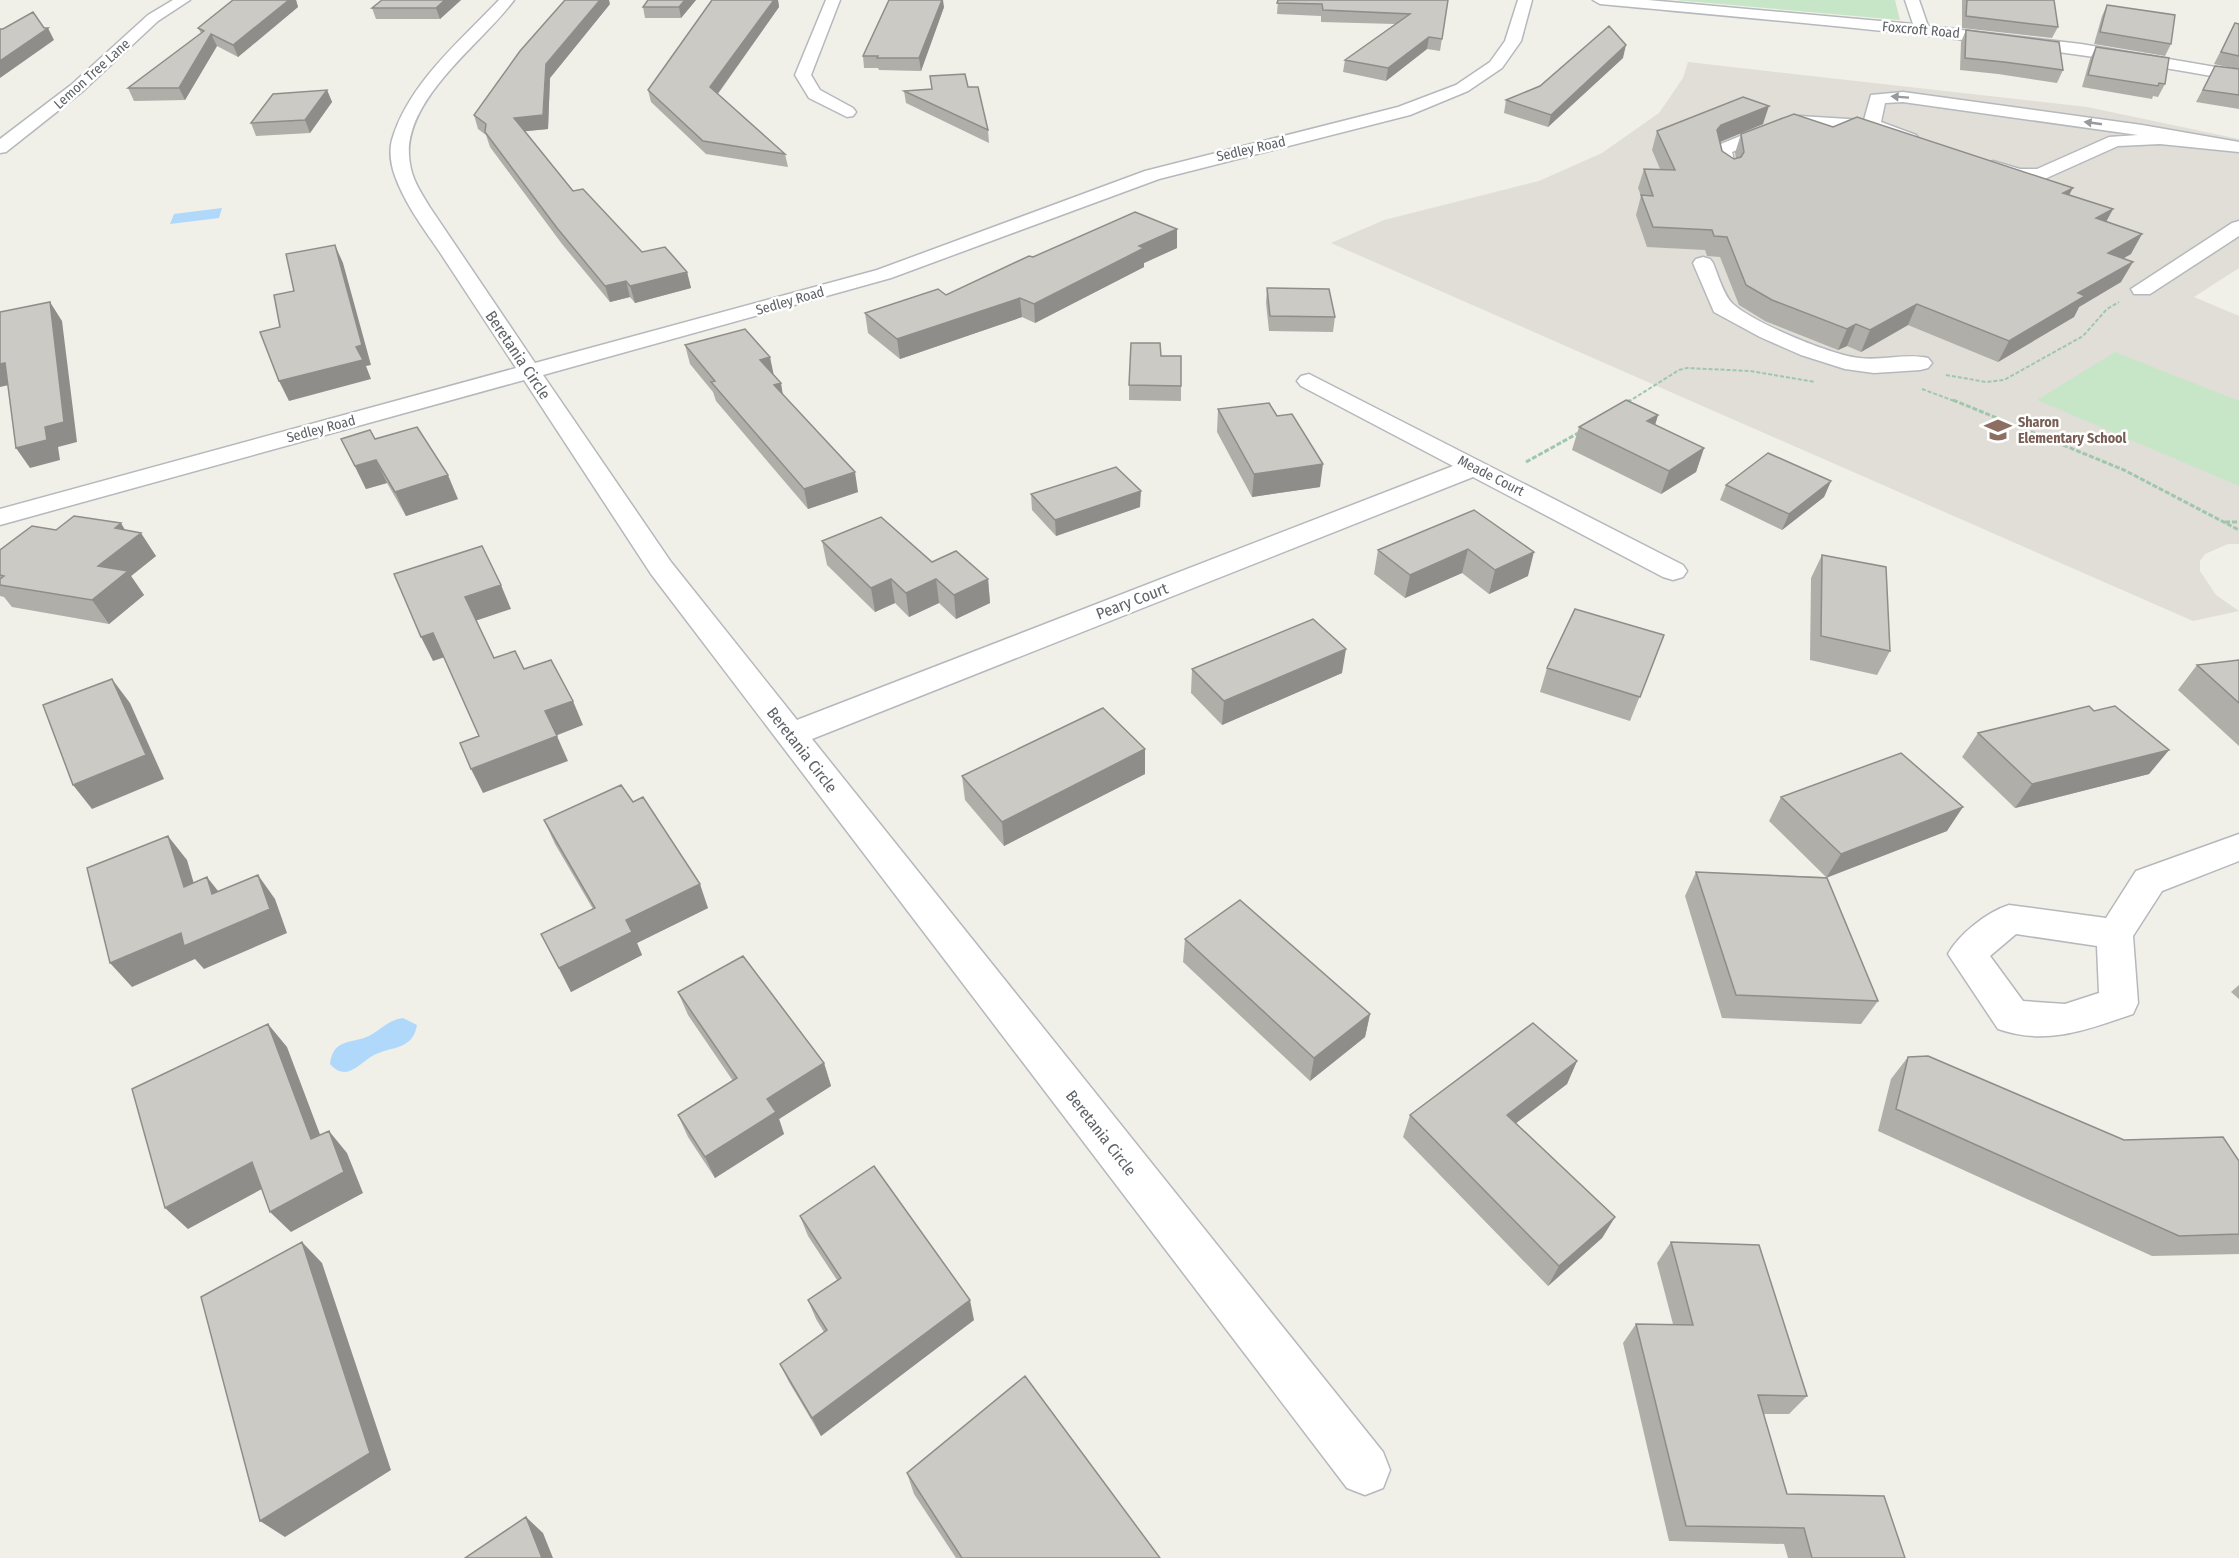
<svg xmlns="http://www.w3.org/2000/svg" width="2239" height="1558" viewBox="0 0 2239 1558" font-family="'Fira Sans Condensed',sans-serif">
<style>
.education{fill:#e0ded7}
.green{fill:#c7e6c7}
.water{fill:#afd8fa}
.lines{fill:none;stroke-linecap:round;stroke-linejoin:round}
.minor-casing{stroke:#b5b8bc;stroke-width:3}
.path-far1{stroke:#a0c7ac;stroke-width:2;stroke-dasharray:4 2;stroke-linecap:butt}
.path{stroke:#a0c7ac;stroke-width:3;stroke-dasharray:5 2;stroke-linecap:butt}
.minor{fill:#fff;fill-rule:evenodd}
.wall{fill:#afaea9}
.shaded-wall{fill:#8f8d8a}
.building{fill:#cccac5;stroke:#8f8d8a;stroke-width:1.5}
.oneway{fill:#979a9c}
.labels{text-anchor:middle;dominant-baseline:central;stroke-width:5;stroke-linejoin:round;paint-order:stroke}
.far-street-label{font-size:14px;fill:#5f6367;stroke:#fff}
.far-education-label{font-size:14px;font-weight:bold;fill:#785e54;stroke:#fff;text-anchor:start}
.street-label{font-size:16px;fill:#5f6367;stroke:#fff}
</style>
<rect width="100%" height="100%" fill="#f0efe8"/>
<path class="education" d="M1688 62 2087 107 2239 139V268L2194 297 2239 316V544H2228L2205 554 2200 561V571L2216 595 2239 611 2193 621 1331 243 1384 220 1539 181 1602 153 1659 113 1683 78Z"/>
<path class="green" d="M1675 0H1895L1900 20Z
M2115 352 2239 401V486L2037 400Z"/>
<path class="water" d="M222 208 219 218 170 224 174 214Z
M403 1018 417 1025C413 1050 392 1046 374 1055 359 1063 347 1083 330 1064 333 1038 352 1044 369 1036 382 1029 388 1020 403 1018Z"/>
<g class="lines">
<defs>
<path id="minor" d="M173 0H190L158 21 83 91 6 152 0 153V139L71 85 148 15Z
M499 0H514C482 44 398 102 410 164 412 179 421 193 429 206L535 363 877 270 1145 171 1398 107 1456 85 1490 62 1505 41 1518 0H1532L1521 41 1502 68 1468 91 1410 115 1159 179 891 278 543 375 671 562 797 720 1453 466 1301 386 1297 381 1301 376 1309 374 1683 565 1687 571 1683 577 1673 580 1663 577 1473 477 812 739 1383 1452 1390 1470 1383 1488 1365 1495 1347 1488 651 574 524 380 0 525V509L516 368C491 330 466 292 441 254 424 229 405 204 395 176 391 165 389 151 392 140 408 84 461 40 499 0Z
M826 0H840L811 75 820 90 853 108 856 112 853 116 847 117 809 98 795 75Z
M1593 0H1648L1913 24 1905 0H1919L1928 26 2081 44 2239 71V81C2027 41 1814 24 1600 4Z
M1903 92 2142 125 2239 142V152L2160 144 2118 146 2040 181 2019 180 1987 170 1984 166 1993 161 2020 169H2037L2109 137 2138 135 1903 102 1885 103 1881 122 1916 135 1919 139 1916 143H1904L1875 131 1799 126 1732 152 1736 170 1734 174 1727 176 1718 170 1713 150 1716 146 1782 119 1799 116 1864 120 1871 95Z
M2239 221V236L2150 294H2134L2131 289 2232 223Z
M1703 257 1710 259 1713 263C1718 275 1724 296 1733 304 1754 323 1831 355 1859 358 1882 361 1906 353 1928 358L1932 363 1928 368 1920 370 1874 373 1845 369 1801 355 1760 337 1714 312 1693 263 1696 259Z
M2239 834V861L2162 891 2133 936 2138 1003 2133 1014C2086 1030 2047 1046 1998 1029L1948 954C1959 934 1987 912 2009 905L2106 918 2136 871ZM2016 934 2097 946 2099 993 2065 1004 2023 1001 1990 956Z"/>
</defs>
<use href="#minor" class="minor-casing"/>
<path class="path-far1" d="M1946 375 1986 382 2004 380 2083 336 2107 309 2119 302
M1922 389 1957 402
M1628 402 1679 370 1687 368 1750 371 1815 382"/>
<path class="path" d="M1953 400 2124 470 2239 530
M1626 403 1630 400
M1526 462 1582 431
M2225 522H2239"/>
<use href="#minor" class="minor"/>
</g>
<path class="wall" d="M233 0H296L298 7 238 57 217 46 185 100 134 101 128 88 201 33 198 28Z
M461 0 440 19H376L372 8Z
M696 0 681 18H645L643 7Z
M712 0H778L779 7 718 94 785 154 788 167 706 154 651 102 648 90Z
M1278 0H1448L1440 51 1427 49 1386 81 1343 72 1345 60 1395 24 1321 22V16L1277 14Z
M1962 0H2054L2058 27 2052 38 1962 28Z
M610 4 550 78 548 129 525 131 573 191 642 252 687 272 691 288 635 303 630 297 610 302 562 244 490 147 486 135 478 129 474 115Z
M2107 5 2171 44 2165 56 2094 44 2102 16Z
M944 7 921 71 879 70 878 68H864L863 56Z
M2235 23 2239 24V109L2196 102 2215 66 2236 69 2214 64Z
M1966 30 2063 70 2057 83 1998 74 1960 70 1961 42Z
M2096 47 2165 84 2158 97 2153 96 2152 99 2082 87 2090 59Z
M1623 58 1548 127 1504 113 1506 100 1540 86Z
M930 76 968 87 988 130 989 143 906 103 904 91 932 89Z
M327 90 332 102 310 133 256 136 251 123Z
M1763 124 1720 142 1722 151 1734 159 1736 158 1735 153 1741 134 1833 127 2069 195 2113 209 2106 222 2131 254 2123 258 2121 282 2079 307 2074 317 1998 362 1908 325 1861 352 1847 346 1838 350 1765 321 1739 305 1720 257 1707 256 1705 250 1647 247 1636 215 1641 196 1638 188 1644 169H1660L1652 150 1657 131Z
M1177 229V248L1144 263V267L1035 323 1022 317 900 359 868 333 865 313 946 295 1033 257Z
M1267 288 1335 317 1333 332 1269 331 1266 303Z
M685 345 774 375 783 394 858 492 808 509 716 401 713 392 690 364Z
M1161 356 1181 386V401L1129 400V385Z
M1218 409 1320 487 1252 497 1217 432Z
M1658 415 1655 425 1704 448 1696 472 1661 494 1572 450 1579 427Z
M341 439 458 499 406 516 387 483 366 489Z
M1831 481 1824 497 1782 530 1720 500 1726 485Z
M1031 494 1140 507 1056 536 1032 510Z
M1474 510 1528 576 1489 594 1462 573 1405 598 1374 574 1378 550Z
M56 530H125L156 556 131 576 144 595 109 624 12 607 4 597 0 596V550Z
M822 541 932 562 988 579 990 603 956 619 939 603 909 617 895 603 875 612 827 565Z
M1822 555 1890 651 1877 675 1810 660 1811 578Z
M1664 635 1630 721 1540 692 1547 668Z
M2239 660V746L2178 690 2197 665Z
M1192 669 1342 673 1222 725 1191 693Z
M2094 711 2169 750 2149 774 2015 808 1962 757 1978 733Z
M1145 774 1004 846 965 800 962 776Z
M1781 797 1947 831 1827 877 1878 1001 1861 1024 1722 1018 1685 896 1696 872 1826 877 1769 821Z
M633 802 708 908 637 943 642 955 571 992 541 934 593 909 555 844 544 820Z
M1185 939 1370 1014 1365 1037 1310 1081 1183 962Z
M2239 985V999L2231 992Z
M678 992 824 1063 831 1086 779 1119 784 1134 715 1178 688 1137 678 1115 733 1081 688 1015Z
M1908 1057 2124 1140 2239 1161V1254L2152 1256 1878 1131 1891 1079Z
M1577 1061 1567 1084 1516 1123 1615 1217 1602 1238 1548 1286 1403 1137 1410 1115Z
M800 1216 974 1320 821 1436 789 1382 780 1364 824 1332 816 1319 808 1300 837 1280 808 1236Z
M1671 1242 1807 1396 1789 1414H1763L1787 1494 1905 1558H1788L1784 1544 1669 1541 1623 1343 1636 1324H1673L1657 1263Z
M907 1473 1160 1558H956L914 1494Z"/>
<path class="shaded-wall" d="M289 0H296L298 7 238 57 233 45Z
M445 0H461L440 19 436 8Z
M600 0H609L610 4 550 78 548 129 518 132 514 118 546 64Z
M685 0H696L681 18 679 7Z
M774 0H778L779 7 713 100 710 87Z
M942 0H943L944 7 921 71 919 58Z
M48 28 54 40 0 78V61Z
M211 34 217 46 185 100 179 88Z
M1429 37 1427 49 1386 81 1388 68Z
M1626 45 1623 58 1548 127 1551 115Z
M327 90 332 102 310 133 305 120Z
M1769 106 1763 124 1715 144 1717 130 1721 125Z
M2073 188 2062 208 2063 193Z
M2113 209 2102 229 2096 218Z
M1177 229V248L1144 263V267L1035 323 1034 304 1139 246Z
M2142 234 2131 254 2097 274 2108 253Z
M335 245 343 263 371 365 366 366 371 379 289 401 279 381 356 347Z
M2133 262 2121 282 2079 307 2074 317 1998 362 2009 341 2078 293Z
M687 272 691 288 635 303 630 286Z
M626 281 630 297 610 302 605 286Z
M1020 298 1022 317 900 359 897 339Z
M50 302 62 321 77 442 58 447 60 460 30 468 16 448 45 427Z
M1917 304 1908 325 1861 352 1870 330Z
M1856 324 1847 346 1838 350 1847 329Z
M770 357 774 376 760 360Z
M5 363 18 383 0 387V364Z
M781 383 784 402 774 385Z
M1658 415 1651 438 1647 421Z
M1704 448 1696 472 1661 494 1669 471Z
M376 460 387 483 366 489 355 466Z
M1323 464 1320 487 1252 497 1254 474Z
M855 472 858 492 808 509 804 489Z
M448 475 458 499 406 516 395 492Z
M1831 481 1824 497 1782 530 1789 514Z
M1141 491 1140 507 1056 536 1055 520Z
M121 523 131 540 141 533 156 556 131 576 144 595 109 624 92 600 98 566 115 528Z
M1468 549 1462 573 1405 598 1410 575Z
M1534 552 1528 576 1489 594 1495 570Z
M891 579 895 603 875 612 871 588Z
M936 579 939 603 909 617 906 593Z
M988 579 990 603 956 619 954 595Z
M501 585 511 609 475 621 465 597Z
M433 633 445 657 433 661 421 637Z
M1346 649 1342 673 1222 725 1224 701Z
M112 679 130 703 164 779 92 809 73 785Z
M573 701 583 725 555 736 545 711Z
M557 736 568 761 483 793 471 769Z
M1145 749V774L1004 846 1002 822Z
M2169 750 2149 774 2015 808 2032 784Z
M1963 807 1947 831 1826 878 1841 854Z
M168 836 187 860 202 911 184 887Z
M258 875 275 899 287 933 204 969 195 959 132 987 110 963 181 933Z
M207 877 226 901 212 894Z
M700 884 708 908 637 943 642 955 571 992 559 968 626 920Z
M1370 1014 1365 1037 1310 1081 1314 1058Z
M268 1024 287 1047 330 1161 311 1139Z
M1577 1061 1567 1084 1498 1137 1507 1115Z
M824 1063 831 1086 779 1119 784 1134 715 1178 705 1157 767 1099Z
M329 1131 347 1153 363 1193 291 1232 270 1212Z
M252 1162 273 1183 188 1229 165 1208Z
M1615 1217 1602 1238 1548 1286 1559 1266Z
M302 1242 322 1263 391 1470 285 1537 260 1521Z
M970 1300 974 1320 821 1436 812 1418Z
M526 1517 543 1533 553 1558H542Z"/>
<path class="building" d="M233 0H289L233 45 211 34 179 88H128L204 31 198 28Z
M382 0H445L436 8H372Z
M565 0H600L546 64 543 115 514 118 573 191 583 189 642 252 665 247 687 272 630 286 626 281 605 286 557 228 485 132 486 124 474 115 520 51Z
M648 0H685L679 7H643Z
M712 0H774L710 87 785 154 703 141 648 90Z
M889 0H942L919 58H877L878 56H863Z
M1278 0H1448L1442 39 1429 37 1388 68 1345 60 1410 14 1323 10 1322 4 1277 3Z
M1967 0H2054L2058 27 1966 16Z
M2107 5 2175 15 2171 44 2100 32Z
M33 12 44 28H48L0 61V29H3Z
M2235 23 2239 24V56L2221 52Z
M1609 26 1626 45 1551 115 1506 100 1540 86Z
M1966 30 2059 42 2063 70 2004 62 1965 58Z
M2096 47 2169 58 2165 84 2159 83 2158 86 2088 75Z
M2215 66 2239 69V95L2203 90Z
M965 74 968 87H978L988 130 904 91 932 89 930 76Z
M327 90 305 120 251 123 273 94Z
M1743 97 1769 106 1721 125 1717 130 1722 151 1734 159 1741 157 1744 152 1741 134 1794 114 1833 127 1857 117 2073 188 2063 193 2113 209 2096 218 2142 234 2108 253 2133 262 2078 293 2085 296 2009 341 1917 304 1870 330 1856 324 1847 329 1772 300 1746 285 1727 237 1714 236 1712 230 1653 227 1641 195 1653 196 1644 169 1675 170 1657 131Z
M1135 212 1177 229 1139 246 1144 248 1034 304 1020 298 897 339 865 313 938 289 946 295 1029 256 1033 257Z
M335 245 362 345 356 347 363 360 279 381 260 332 280 327 274 295 294 291 286 254Z
M1267 288 1329 289 1335 317 1270 316Z
M50 302 64 422 45 427 47 440 16 448 5 363 0 364V312Z
M745 329 770 357 760 360 781 383 774 385 855 472 804 489 711 382 715 381 685 345Z
M1131 343H1160L1161 356H1181V386L1129 385Z
M1626 400 1658 415 1647 421 1704 448 1669 471 1579 427Z
M1269 403 1277 416 1292 414 1323 464 1254 474 1218 409Z
M417 427 448 475 395 492 376 460 355 466 341 439 370 430 375 439Z
M1768 453 1831 481 1789 514 1726 485Z
M1116 467 1141 491 1055 520 1031 494Z
M1474 510 1534 552 1495 570 1468 549 1410 575 1378 550Z
M74 516 121 523 115 528 141 533 98 566 128 571 92 600 0 585V579L4 576 0 575V550L32 526 56 530Z
M881 517 932 562 956 551 988 579 954 595 936 579 906 593 891 579 871 588 822 541Z
M482 546 501 585 465 597 494 658 515 651 524 669 551 660 573 701 545 711 557 736 471 769 460 743 479 736 433 633 421 637 394 574Z
M1822 555 1886 567 1890 651 1821 636Z
M1575 609 1664 635 1640 697 1547 668Z
M1313 619 1346 649 1224 701 1192 669Z
M2239 660V703L2197 665Z
M112 679 146 755 73 785 43 705Z
M2089 706 2094 711 2115 706 2169 750 2032 784 1978 733Z
M1103 708 1145 749 1002 822 962 776Z
M1901 753 1963 807 1841 854 1781 797Z
M621 785 633 802 643 797 700 884 626 920 632 932 559 968 541 934 595 908 544 820Z
M168 836 184 887 207 877 212 894 258 875 270 909 184 946 181 933 110 963 87 868Z
M1696 872 1827 878 1878 1001 1736 995Z
M1240 900 1370 1014 1314 1058 1185 939Z
M743 956 824 1063 767 1099 776 1112 705 1157 678 1115 737 1078 678 992Z
M1533 1023 1577 1061 1507 1115 1615 1217 1559 1266 1410 1115Z
M268 1024 311 1139 329 1131 344 1172 270 1212 252 1162 165 1208 132 1089Z
M1928 1056 2124 1140 2223 1137 2239 1161V1234L2179 1236 1896 1109 1908 1057Z
M874 1166 970 1300 812 1418 780 1364 827 1330 808 1300 841 1278 800 1216Z
M302 1242 370 1453 260 1521 201 1297Z
M1671 1242 1759 1245 1807 1396 1758 1395 1787 1494 1884 1496 1905 1558H1812L1804 1528 1686 1526 1636 1324 1693 1325Z
M1025 1376 1160 1558H962L907 1473Z
M526 1517 542 1558H465Z"/>
<defs><path id="oneway-solid" d="M-6-.8H1V-3.2L6.5 0L1 3.2V.8H-6Z" transform="scale(1.5)"/></defs>
<g class="oneway">
<use href="#oneway-solid" transform="translate(1900 97) rotate(-176)"/>
<use href="#oneway-solid" transform="translate(2093 123) rotate(-172)"/>
</g>
<defs>
<symbol id="school-bare" viewBox="-9 -9 18 18"><path d="M0-5L7-2L0 1L-7-2ZM-4 1L0 2.5L4 1V4Q0 6-4 4Z" fill="#8d6e63" stroke="#fff" stroke-width="2.5" paint-order="stroke"/></symbol>
</defs>
<g fill-rule="evenodd">
<use href="#school-bare" x="1979" y="411" width="38" height="38"/>
</g>
<g class="labels">
<g class="far-street-label">
<text transform="translate(1921 30) rotate(5)">Foxcroft Road</text>
<text transform="translate(92 74) rotate(-42)">Lemon Tree Lane</text>
<text transform="translate(1251 149) rotate(-13)">Sedley Road</text>
<text transform="translate(790 301) rotate(-16)">Sedley Road</text>
<text transform="translate(321 429) rotate(-15)">Sedley Road</text>
<text transform="translate(1491 476) rotate(27)">Meade Court</text>
</g>
<g class="far-education-label">
<text x="2018" y="422">Sharon<tspan x="2018" dy="16">Elementary School</tspan></text>
</g>
<g class="street-label">
<text transform="translate(518 355) rotate(56)">Beretania Circle</text>
<text transform="translate(1132 601) rotate(-21)">Peary Court</text>
<text transform="translate(802 750) rotate(52)">Beretania Circle</text>
<text transform="translate(1101 1133) rotate(52)">Beretania Circle</text>
</g>
</g>
</svg>
